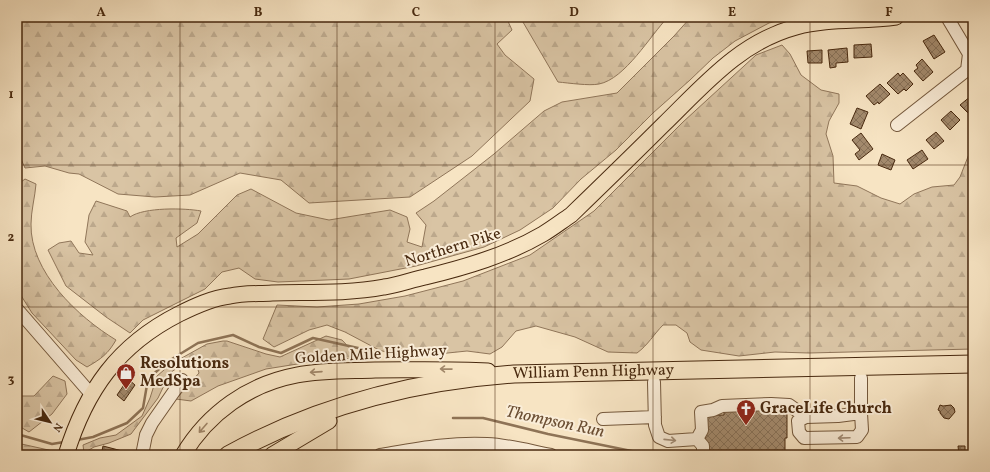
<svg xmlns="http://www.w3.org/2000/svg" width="990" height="472" viewBox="0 0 990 472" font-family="Vollkorn,serif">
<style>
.forest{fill:url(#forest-firs);stroke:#90765a}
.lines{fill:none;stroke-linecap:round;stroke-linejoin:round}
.stream{stroke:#8e7356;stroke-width:2.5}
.building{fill:url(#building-cross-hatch);stroke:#48290f}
.minor-casing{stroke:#74583c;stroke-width:14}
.major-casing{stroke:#48290f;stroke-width:17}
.highway-casing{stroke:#48290f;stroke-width:19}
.minor{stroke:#faedd8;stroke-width:12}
.major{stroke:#f7e4c3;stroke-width:15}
.highway{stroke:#f7e4c3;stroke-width:17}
.oneway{stroke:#a08669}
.oneway2{stroke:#a18b74}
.grid{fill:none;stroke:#48290f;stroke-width:1;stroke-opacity:0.55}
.labels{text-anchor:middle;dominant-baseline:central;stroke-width:4;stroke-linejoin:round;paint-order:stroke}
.street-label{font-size:16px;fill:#48290f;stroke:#faedd8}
.poi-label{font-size:16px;font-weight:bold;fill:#48290f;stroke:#faedd8;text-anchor:start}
.water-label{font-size:17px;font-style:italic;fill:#6b4e33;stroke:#faedd8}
.neatline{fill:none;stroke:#48290f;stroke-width:1.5}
.grid-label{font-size:13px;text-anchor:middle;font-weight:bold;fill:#48290f}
</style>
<defs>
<pattern id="forest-firs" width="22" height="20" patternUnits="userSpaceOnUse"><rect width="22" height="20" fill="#d9c4a4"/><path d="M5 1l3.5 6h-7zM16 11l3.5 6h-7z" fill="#bca88c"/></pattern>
<pattern id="building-cross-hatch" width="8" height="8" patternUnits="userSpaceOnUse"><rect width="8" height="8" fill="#a38a6d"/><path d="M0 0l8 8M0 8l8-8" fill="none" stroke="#877158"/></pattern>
</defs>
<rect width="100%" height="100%" fill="#f7e4c3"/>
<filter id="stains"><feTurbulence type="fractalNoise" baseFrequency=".005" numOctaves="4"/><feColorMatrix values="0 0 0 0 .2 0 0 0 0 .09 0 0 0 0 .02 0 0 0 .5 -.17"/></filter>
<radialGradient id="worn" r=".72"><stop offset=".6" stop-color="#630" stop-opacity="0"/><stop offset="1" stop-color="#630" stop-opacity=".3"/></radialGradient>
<path class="forest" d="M17 17H506L512 30 497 44 505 55 534 79 530 101 472 156 410 197 309 203 281 180 240 173 190 195 155 197 118 194 79 174 69 173 45 166 25 168 17 150Z
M520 17H668C650 36 625 79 599 84 589 86 569 83 558 82Z
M691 17H793L769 23 735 41 713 58 690 80 653 113 616 150 581 179 553 208 520 230 484 247 416 266 349 279 278 282 255 279 239 268 222 272 205 289 143 320 130 333 106 317 66 286 48 250 59 243 71 241 79 253 93 255 85 242 89 215 96 201 127 211 130 217C144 207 185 208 201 211L197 223 176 238 177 247 198 234 237 195 251 189 296 213 329 220 390 210 407 217 410 229 407 242 422 247 426 225 416 213 434 201 494 154 544 111 562 102 617 93 674 36Z
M782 45 790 54 801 75 821 90 839 94V103L829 121 826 134 833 156 834 183 857 186 881 198 900 204 914 194 932 187 954 185 960 177 973 144V349L809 353 775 352 739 356 701 350 690 342 687 333 676 325H663C654 334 648 345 637 353L608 352 575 337 536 326 516 331 502 347 490 354 467 351 438 354 400 356 379 350 345 332 327 325 309 330 274 347 263 339 277 305 317 307 359 304 405 296 463 281 530 255 594 211 683 122 756 55Z
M17 179 21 182 25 179 36 184C35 197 31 211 31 224 30 272 78 317 116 340 108 354 101 359 87 367L76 360 32 313 17 289Z
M326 336 342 340 360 359 335 358 266 369 218 386 191 401 176 399 199 373 196 363H184L170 373 158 398 131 434 109 443 94 447 84 453 83 445 100 438 116 435 142 416 150 398 157 376 171 364 207 344 223 341H227L266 354 280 357Z
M53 376 65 381 67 394 52 414 29 432 17 425V396H34Z
M17 443 53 451 52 455H17Z"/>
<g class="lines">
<path class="stream" d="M453 418H483L548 434 651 455
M17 434 52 444 64 442
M77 440 93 437 127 423 143 408 148 379 167 362 198 343 233 335 259 347 281 353 313 338 376 352"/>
</g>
<path class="building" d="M934 35 945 52 934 59 923 41Z
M871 44 872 57 854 58V45Z
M847 48 848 62 836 63V67L830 68 828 50Z
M822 50V63H808L807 51Z
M922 59 933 72 923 81 914 71 918 68 916 65Z
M898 73 900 76 903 73 913 84 906 91 904 89 898 94 887 83Z
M880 84 890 94 879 104 878 102 874 105 866 96Z
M971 96 973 98V111L969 114 960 105Z
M857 108 868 112 861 129 850 124Z
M951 111 960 120 950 130 941 120Z
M936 132 944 141 934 149 926 140Z
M861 133 873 149 859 160 855 154 860 150 852 140Z
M922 150 928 159 913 169 907 160Z
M882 154 895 160 891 170 878 165Z
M128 379 135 385 124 401 117 395Z
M940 405 943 406 951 405 954 408 955 412 949 419 944 418 940 413V411L938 410Z
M787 408V438H785V451L705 452V415H724V409Z
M103 446 134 454V455H101Z
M958 446H965V455H959Z"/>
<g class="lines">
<defs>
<path id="minor" d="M897 125 967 70 969 54 947 17
M17 309 91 394
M654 382 655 425 659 437 668 441 697 439
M861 413 838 416 806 417 798 421 799 432 804 438 857 437 862 430 861 413V378
M603 419 655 417
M697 439 702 430 701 412 713 410 722 406 771 404 789 405 806 417
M697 439 703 446V455
M142 455 146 435 152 423 182 380
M380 455C416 449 451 442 487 444 509 445 530 451 551 455"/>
<path id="major" d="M66 455C86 390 118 345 179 314 195 306 212 298 230 296 244 293 259 294 272 293 309 292 347 294 384 287 398 285 411 280 425 277 466 267 507 255 543 234 553 228 562 221 571 215 602 185 633 155 664 124 704 85 740 42 796 27 829 18 863 22 896 17
M183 455C208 413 249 384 297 375 322 370 349 371 375 370 413 370 450 369 488 371
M272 455 329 421"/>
<g id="highway">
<path id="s1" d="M228 455C317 406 414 381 514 374L973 364"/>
</g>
</defs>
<use href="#minor" class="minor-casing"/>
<use href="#major" class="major-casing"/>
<use href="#highway" class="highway-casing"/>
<use href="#minor" class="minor"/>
<use href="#major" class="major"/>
<use href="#highway" class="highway"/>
</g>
<defs><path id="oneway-shaft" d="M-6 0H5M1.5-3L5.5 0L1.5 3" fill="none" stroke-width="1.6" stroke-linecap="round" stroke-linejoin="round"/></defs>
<g class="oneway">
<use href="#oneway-shaft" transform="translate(446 369) rotate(-179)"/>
<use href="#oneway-shaft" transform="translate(316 372) rotate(176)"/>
<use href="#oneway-shaft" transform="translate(203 428) rotate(131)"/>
</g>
<g class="oneway2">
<use href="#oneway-shaft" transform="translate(844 438) rotate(178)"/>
<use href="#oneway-shaft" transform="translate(670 440) rotate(6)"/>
</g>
<path class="grid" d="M180 17V455M337 17V455M495 17V455M653 17V455M810 17V455M17 165H973M17 307H973"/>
<defs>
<symbol id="shop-pin" viewBox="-11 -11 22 30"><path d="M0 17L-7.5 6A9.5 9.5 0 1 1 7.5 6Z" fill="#8f2418" stroke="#faedd8"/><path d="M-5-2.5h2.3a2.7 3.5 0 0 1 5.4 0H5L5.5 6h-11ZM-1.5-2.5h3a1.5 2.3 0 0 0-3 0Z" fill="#fff"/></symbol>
<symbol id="church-pin" viewBox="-11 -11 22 30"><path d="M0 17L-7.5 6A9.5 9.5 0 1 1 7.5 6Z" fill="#8f2418" stroke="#faedd8"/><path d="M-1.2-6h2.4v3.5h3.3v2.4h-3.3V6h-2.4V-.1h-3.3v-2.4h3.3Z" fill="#fff"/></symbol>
</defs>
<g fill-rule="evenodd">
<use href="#shop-pin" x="115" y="362" width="22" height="30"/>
<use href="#church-pin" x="735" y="398" width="22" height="30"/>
</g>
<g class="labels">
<g class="street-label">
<text transform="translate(453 248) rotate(-17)">Northern Pike</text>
<text transform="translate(371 355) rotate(-3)">Golden Mile Highway</text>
<text stroke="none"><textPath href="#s1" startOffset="379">William Penn Highway</textPath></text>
</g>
<g class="poi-label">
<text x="140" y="364">Resolutions<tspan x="140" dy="18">MedSpa</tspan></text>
<text x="760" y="409">GraceLife Church</text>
</g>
<g class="water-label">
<text transform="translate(555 422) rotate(12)">Thompson Run</text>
</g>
</g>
<rect width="990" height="472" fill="none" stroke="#f7e4c3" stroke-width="44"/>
<g transform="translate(50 422) rotate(125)" stroke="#faedd8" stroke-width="3" paint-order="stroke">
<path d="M0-3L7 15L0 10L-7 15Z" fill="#48290f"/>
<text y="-6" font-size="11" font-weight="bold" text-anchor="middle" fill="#48290f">N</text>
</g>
<rect x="22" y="22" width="946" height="428" class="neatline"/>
<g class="grid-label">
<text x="101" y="16">A</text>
<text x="258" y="16">B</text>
<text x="416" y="16">C</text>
<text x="574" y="16">D</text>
<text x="732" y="16">E</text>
<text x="889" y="16">F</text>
<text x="11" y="98">1</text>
<text x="11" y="241">2</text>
<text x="11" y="383">3</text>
</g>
<rect width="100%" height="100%" filter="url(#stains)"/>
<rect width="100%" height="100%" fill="url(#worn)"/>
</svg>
